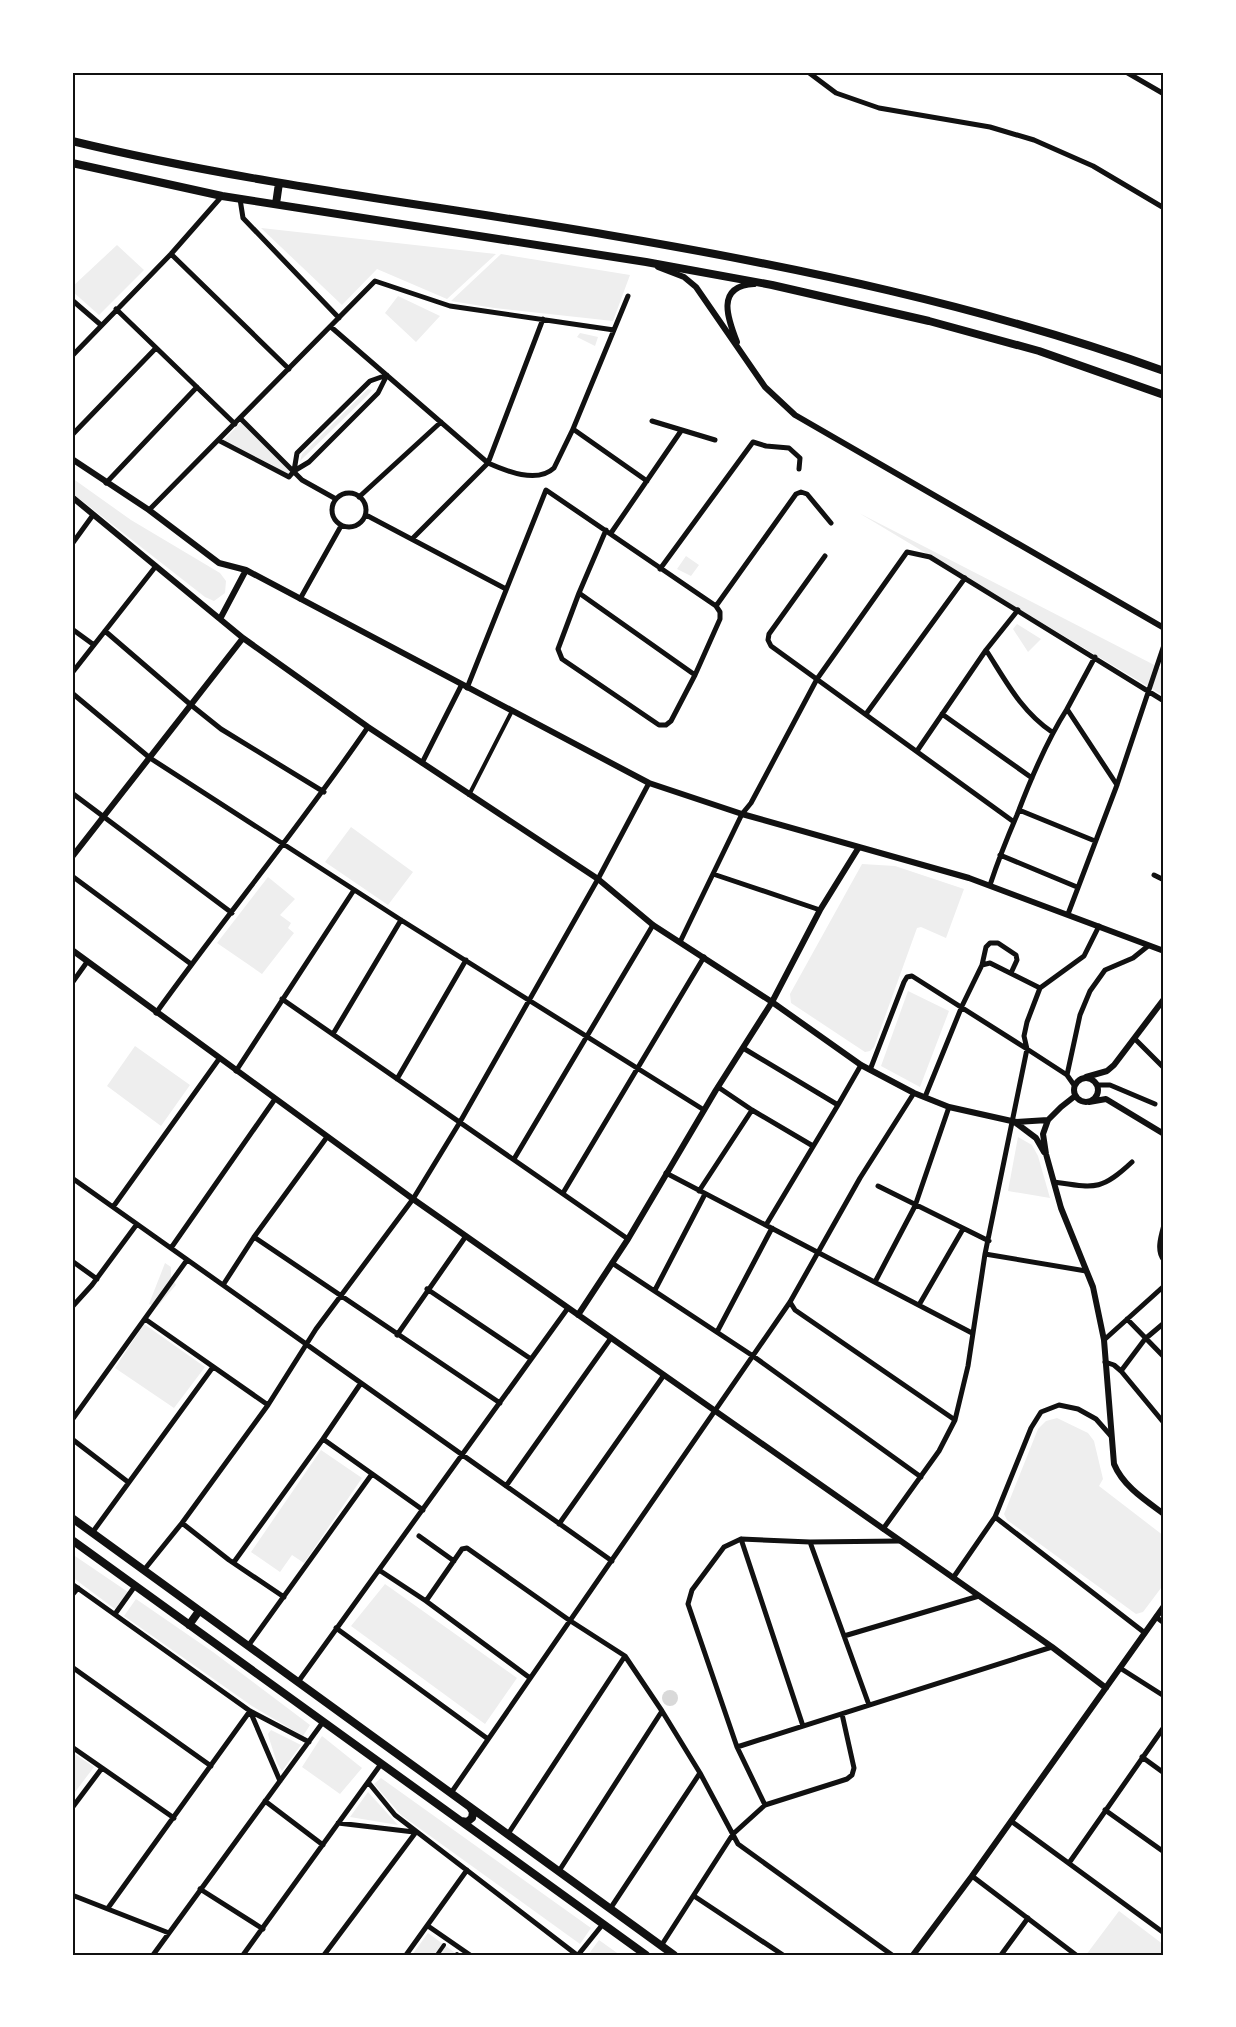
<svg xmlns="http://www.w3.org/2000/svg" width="1236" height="2027" viewBox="0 0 1236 2027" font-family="Inter,sans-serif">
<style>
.green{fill:#eee}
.water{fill:#d9d9d9}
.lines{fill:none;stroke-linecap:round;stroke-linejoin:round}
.pedestrian{stroke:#111;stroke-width:4}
.minor{stroke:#111;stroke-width:5}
.tertiary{stroke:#111;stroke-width:6}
.secondary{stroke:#111;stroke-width:8}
.trunk{stroke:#111;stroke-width:8}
.neatline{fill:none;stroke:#111;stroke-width:2}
</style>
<rect width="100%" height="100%" fill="#fff"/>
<path class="green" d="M261 228 496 254 447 299 377 269 342 305Z
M117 245 144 270 99 315 72 291V287Z
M501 254 630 275 613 321 494 308 451 301Z
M398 296 440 316 416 342 385 313Z
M580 333 598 337 595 346 577 337Z
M368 389 372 390 368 395 300 461 302 454Z
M241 422 291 471 289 474 224 440Z
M72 478 131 520 220 573 226 581 225 593 214 601 205 597 72 493Z
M859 513 1164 670V696Z
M686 556 699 565 691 576 677 569Z
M1017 624 1041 639 1028 652 1013 629Z
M351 827 413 872 388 905 325 862Z
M862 864 895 866 964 889 946 938 921 927 917 928 874 1047 870 1051 865 1052 791 1003 790 994Z
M268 877 295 899 280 915 291 923 288 928 294 933 262 974 217 943Z
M908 991 949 1011 920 1087 881 1066Z
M135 1046 190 1085 161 1126 107 1086Z
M1018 1137 1032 1145 1038 1156 1050 1198 1008 1191Z
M165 1263 171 1267V1276L176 1285 157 1307 149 1304Z
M144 1324 205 1367 174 1408 115 1368Z
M1057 1418 1088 1433 1094 1441 1103 1479 1099 1486 1164 1536V1584L1143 1612 1136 1614 1007 1520 1004 1514 1038 1429 1046 1421Z
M321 1450 362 1478 304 1563 292 1555 280 1572 251 1552Z
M72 1554 128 1592 115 1609 72 1577Z
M385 1584 517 1678 485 1724 351 1626Z
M136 1599 213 1652 310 1725 303 1736 252 1706 124 1616Z
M271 1730 301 1745 282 1771 277 1763 269 1738 268 1734Z
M322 1736 362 1768 340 1794 302 1767Z
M72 1752 94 1767 72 1796Z
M381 1778 591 1928 580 1944 401 1815 374 1784Z
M368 1792 398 1825 350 1817Z
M1119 1911 1164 1945V1955H1086Z
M428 1933 458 1955H412Z
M599 1940 620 1955H588Z"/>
<path class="water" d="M662 1698a8 8 0 1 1 16 0a8 8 0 1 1-16 0Z"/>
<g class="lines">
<path class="pedestrian" d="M469 795 512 711
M437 1955 444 1945
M457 1955V1954"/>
<path class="minor" d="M808 72 836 93 879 108 990 127 1034 140 1093 166 1164 208
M1126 72 1164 94
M240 199 243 218 339 318
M171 254 289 369
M72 300 101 325
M116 309 235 424
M331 327 488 463C506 471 537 484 554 468L573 429 628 296
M72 356 171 254 222 196
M387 375 378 393 309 462 294 471 297 453 370 381Z
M240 418 302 480 336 499
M652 421 715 440
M573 429 647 481
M72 435 156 348
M220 441 289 477 294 471
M106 483 197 387
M332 510a17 17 0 1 1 34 0a17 17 0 1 1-34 0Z
M359 497 441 422
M149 510 375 281 450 306 614 330
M366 515 506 589
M611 533 681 431
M412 539 488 463 543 319
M72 544 93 515
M825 556 769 634 768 640 771 646 1014 822
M660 569 753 442 766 446 789 448 800 458 799 469
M579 593 695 675
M300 599 341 526
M716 606 796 494 801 492 807 494 831 523
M72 629 94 645
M105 631 191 705 221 729 324 792
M986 650C1006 681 1021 711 1052 732
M72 673 156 566
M467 688 546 490 716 606 720 612V619L695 675 671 721 666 725H659L562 659 558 649 579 593 606 530
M72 693 150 758 401 920 704 1110
M1067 709 1095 657
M866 714 965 578
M942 714 1032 778
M917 751 986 650 1018 610
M422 763 461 686
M72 793 232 913
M1019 810 1095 841
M1000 855 1077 887
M713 874 820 910
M1154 875 1164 880
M72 876 191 964
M990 885C998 861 1007 838 1017 815 1031 778 1046 742 1067 709L1117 785
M1068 914 1117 785 1164 645
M680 942 742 814 751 803 817 679 907 552 930 557 1164 701
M982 965 986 947 990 943H998L1016 955 1017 960 1011 973
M72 983 87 962
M282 999 628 1239
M156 1013C225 917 301 825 368 727
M333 1034 401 920
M1135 1039 1164 1068
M743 1048 838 1105 766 1225
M870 1070 904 982 907 977 912 976 1027 1049 1067 1075 1074 1085
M236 1071 354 890
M1067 1075 1080 1015 1090 991 1105 970 1133 958 1148 946
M397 1079 466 960
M1097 1085H1110L1155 1104
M718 1087 752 1110 813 1146
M925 1097 962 1006 982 965 990 963 1040 988
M838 1105 861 1065
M514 1159 653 925
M666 1173 972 1333
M72 1178 612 1561
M1054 1182C1095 1188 1101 1191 1132 1162
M878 1186 989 1241
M699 1191 752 1110
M563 1193 704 957
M113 1207 219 1059
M1164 1225C1161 1236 1156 1251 1164 1260
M254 1237 500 1403
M171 1248 275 1099
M985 1254 1086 1271
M72 1261 97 1279
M612 1263 753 1356 921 1477
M875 1282 915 1206 949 1107
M223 1285 254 1237 327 1137
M427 1289 531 1359
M655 1290 705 1194
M790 1302 795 1310 955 1420
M919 1305 963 1229
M72 1307 92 1285 137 1224
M145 1319 268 1405
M1127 1319 1164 1357
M717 1332 772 1228
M397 1335 466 1236
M1104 1340 1164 1286
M1105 1362 1114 1365 1121 1371 1164 1423
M1121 1371 1145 1339 1164 1323
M72 1420 187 1260
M72 1439 128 1482
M323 1439 423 1510
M506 1486 611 1338
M995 1517 1145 1633
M182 1523 229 1560 284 1597
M559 1524 664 1375
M883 1529 939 1451 955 1420 968 1366 985 1254 1027 1049 1024 1036 1027 1022 1040 988 1084 956 1099 926
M92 1533 213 1367
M419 1536 454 1561
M741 1539 803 1726
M810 1542 869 1705
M234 1562 323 1439 361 1383
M144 1570 182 1523 268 1405 316 1329 413 1199 460 1122 598 879 649 783
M379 1570 426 1601 530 1678
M953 1578 995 1517 1031 1428 1041 1412 1059 1405 1078 1409 1096 1419 1111 1436
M72 1584 250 1711 309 1742
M72 1595 78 1588
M426 1601 462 1549 467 1548 569 1620 625 1656 662 1711 700 1773 738 1844 892 1955
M115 1614 135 1586
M1156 1617 1164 1623
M336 1628 488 1739
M844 1636 979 1596
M248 1646 372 1474
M72 1667 211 1766
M1120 1668 1164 1696
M298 1682 568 1308
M72 1747 174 1818
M737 1747 1052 1647
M1142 1757 1164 1773
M368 1782 395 1815 577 1955
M451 1793 790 1302 860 1178 914 1093
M265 1801 323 1845
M765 1805 737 1747 688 1604 692 1590 724 1547 741 1539 810 1542 900 1541
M72 1808 102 1768
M1105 1810 1164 1852
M1011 1821 1164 1933
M338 1823 414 1832
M508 1834 625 1656
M1069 1863 1164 1727
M559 1871 662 1711
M972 1876 1076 1955
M200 1889 263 1929
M72 1895 169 1933
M694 1896 783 1955
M108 1908 250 1711 280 1781
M610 1909 700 1773
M428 1926 470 1955
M661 1946 733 1834 765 1805 847 1779 852 1775 854 1768 842 1714
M153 1955 323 1722
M243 1955 381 1764
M324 1955 416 1832
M406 1955 467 1870
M578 1955 603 1924
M1001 1955 1028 1918"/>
<path class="tertiary" d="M658 267 684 277 696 287 765 387 795 415 1164 628
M737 342C728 319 715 286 754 284
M72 459 149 510 219 563 246 570 649 783 742 814 969 878 1164 951
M72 497 243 638 368 727 598 879 653 925 772 1002 861 1065 914 1093 949 1107 1016 1122 1048 1120
M220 619 246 570
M72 857 243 638
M72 950 413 1199 1052 1647 1106 1688
M1086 1077 1107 1071 1114 1065 1164 999
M1074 1090a12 12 0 1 1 24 0a12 12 0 1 1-24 0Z
M1075 1096 1061 1107 1048 1120 1043 1134 1046 1154 1061 1208 1093 1287 1104 1340 1114 1464C1123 1486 1145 1500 1164 1514
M1089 1102 1106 1099 1164 1134
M1016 1123 1036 1138 1044 1152
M578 1315 628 1239 716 1090 772 1002 820 910 859 847
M913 1955 972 1876 1164 1606"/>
<path class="secondary" d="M72 1518 674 1955
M72 1540 646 1955
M189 1625 199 1611
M461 1821 467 1822 472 1818 473 1812 470 1807"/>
<path class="trunk" d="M72 141C249 184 429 204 608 235 797 267 984 306 1164 371
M72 163 222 196 646 262 772 285 929 321 1039 351 1164 395
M276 204 279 183"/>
</g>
<rect width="1236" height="2027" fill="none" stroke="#ffffff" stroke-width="147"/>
<rect x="74" y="74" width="1088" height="1880" class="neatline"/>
</svg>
